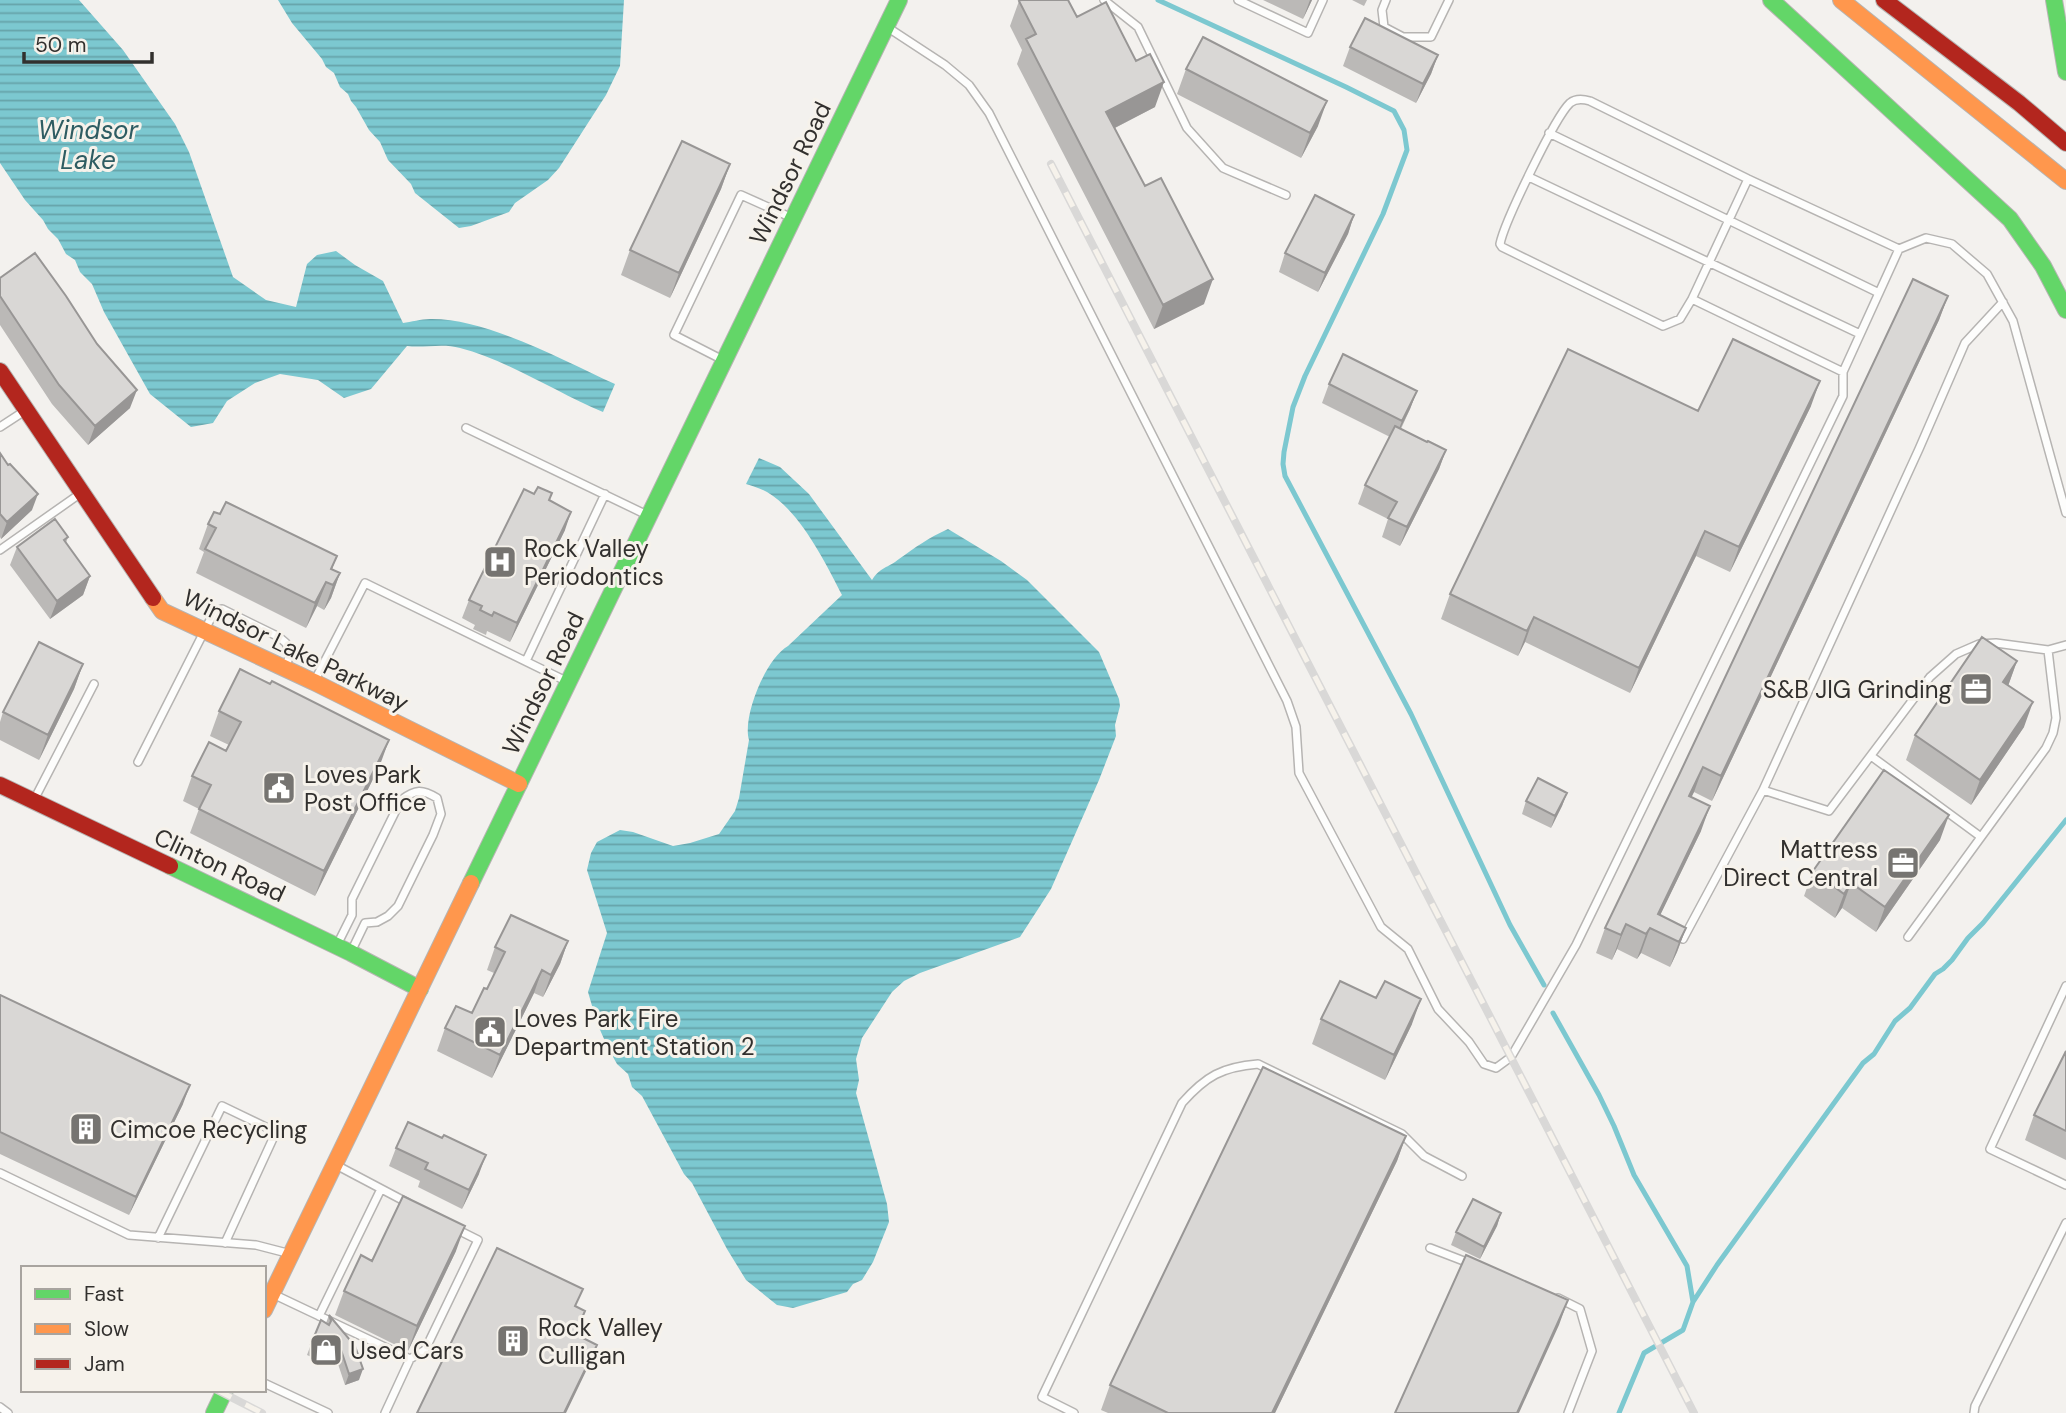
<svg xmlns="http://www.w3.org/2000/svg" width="2066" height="1413" viewBox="0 0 2066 1413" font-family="'DM Sans',sans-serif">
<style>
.water{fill:url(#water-rules)}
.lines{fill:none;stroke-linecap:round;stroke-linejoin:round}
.stream{stroke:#7cc8d0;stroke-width:5}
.lane-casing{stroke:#b6b4b2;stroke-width:10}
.fast-casing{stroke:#b6b4b2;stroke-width:18}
.slow-casing{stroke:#b6b4b2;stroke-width:18}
.jam-casing{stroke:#b6b4b2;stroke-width:18}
.lane{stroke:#fdfdfc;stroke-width:7}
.fast{stroke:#63d668;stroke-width:16}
.slow{stroke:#ff974d;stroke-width:16}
.jam{stroke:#b3261e;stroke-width:16}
.rail-casing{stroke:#d9d8d7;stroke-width:8}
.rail{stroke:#f6f2eb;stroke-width:5;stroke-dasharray:16;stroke-linecap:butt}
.wall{fill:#bbb9b7}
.shaded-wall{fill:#989695}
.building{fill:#d9d7d5;stroke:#989695;stroke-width:2}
.labels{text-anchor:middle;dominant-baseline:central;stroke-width:6;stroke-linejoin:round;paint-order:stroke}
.street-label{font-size:24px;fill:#32302e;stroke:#f6f2eb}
.poi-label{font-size:24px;fill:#32302e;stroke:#f6f2eb;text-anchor:start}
.water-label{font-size:26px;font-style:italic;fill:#2e5c62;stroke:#f6f2eb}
</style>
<defs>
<pattern id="water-rules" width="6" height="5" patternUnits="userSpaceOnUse" patternTransform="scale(1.75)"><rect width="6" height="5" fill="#7cc8d0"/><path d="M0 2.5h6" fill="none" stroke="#66a3a9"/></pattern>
</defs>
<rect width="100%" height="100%" fill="#f3f1ee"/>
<path class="water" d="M0 0H79L123 50 175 124 189 152 233 277 266 300 296 307 307 264 317 255 336 251 355 265 383 281 403 323C411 322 421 319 430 319 486 318 563 360 615 384L603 412C557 393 507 360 460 348 443 343 425 348 407 346L371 389 344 398 318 380 280 374 255 383 227 401 213 423 191 427 150 394 104 312 92 284 80 272 75 260 66 254 58 239 48 229 43 220 25 200 0 163Z
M278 0H624L620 66 606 95 559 168 548 180 515 203 509 212 471 226 459 228 415 193 411 184 388 160 380 142 369 130 356 107 351 101 348 94 340 87 334 73 326 67 322 59 292 23Z
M759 458 780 467 809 494 872 580C880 567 888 568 899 559 916 547 928 538 948 529L1001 561 1027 580 1099 652 1119 699 1120 706 1115 725 1116 736 1099 780 1051 889 1020 937 920 973 904 981 892 992 862 1038 856 1059 859 1080 856 1093 887 1204 889 1222 873 1262 862 1280 853 1284 847 1292 793 1308 777 1305 746 1280 727 1249 692 1183 684 1174 642 1096 632 1087 628 1074 617 1064 608 1048 597 1023 588 992 607 933 587 870 591 853 597 842 620 830 633 832 673 846 690 843 719 834 735 811 739 798 749 740C742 717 766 658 788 646L842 595C825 562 800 511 767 492 760 488 752 486 746 484Z"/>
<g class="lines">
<path class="stream" d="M1158 0 1346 87 1394 111 1404 130 1407 150 1383 214 1305 376 1293 407 1284 452 1283 464 1285 476 1411 714 1510 925 1544 985
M1553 1013 1599 1095 1614 1126 1634 1175 1687 1266 1693 1302
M1619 1413 1644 1353 1683 1330 1693 1302 1717 1265 1863 1063 1874 1054 1895 1021 1910 1008 1935 974 1943 969 1952 960 1968 938 1983 923 2066 820"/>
<defs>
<path id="lane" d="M1104 0 1138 27 1187 128 1223 168 1286 195
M1238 0 1308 33 1323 0
M1386 0 1382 10 1384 27 1403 37H1431L1449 0
M887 27 945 65 969 85 989 113 1287 701 1296 727 1299 773 1381 927 1408 949 1438 1009 1469 1042 1484 1064 1496 1068 1511 1057 1576 945 1843 396V372L1692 299
M1549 133 1879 293
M1529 177 1860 334
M1748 179 1692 299 1680 319 1663 326 1502 247 1500 244C1504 223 1555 117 1570 103 1576 98 1583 99 1590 101L1748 179 1899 249
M721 359 674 335 741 195 790 217
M1843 372 1899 249 1926 238 1952 244 1987 274 2013 321 2066 513
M0 427 23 412
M466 428 645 514
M0 550 81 493
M526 661 605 494
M316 678 365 583 566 681
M1871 756 1981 837
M138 762 214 612 222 609 279 637 286 643 290 655 285 668
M1763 790 1919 449 1965 343 2003 302
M35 798 94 684
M1908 937 2046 748 2053 733 2056 718 2048 650 2066 645
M1683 939 1763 790 1829 811 1930 677 1956 654 1979 644 1996 643 2048 650
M338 943 352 915V899L401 800C416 789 422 789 437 798L441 814 433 835 398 906 388 916 377 922 365 923 351 952
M2066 986 1990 1149 2066 1185
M338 1166 408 1203
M0 1173 129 1235 256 1245 287 1253
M158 1238 222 1106 276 1132 225 1243
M1430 1248 1469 1263
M275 1295 410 1359 385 1413
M1558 1298 1580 1309 1592 1351 1568 1413
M319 1316 381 1189
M410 1359 425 1350 478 1240 456 1229
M264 1383 328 1413
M0 1407 8 1413
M1074 1413 1042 1397 1182 1103C1206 1076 1222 1067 1258 1064L1402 1134 1424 1156 1462 1176
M1974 1413 1975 1406 2066 1223"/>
<path id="fast" d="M1771 0 2010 219 2043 266 2066 310
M2054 0 2066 72
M170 866 351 953 420 989
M471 883 899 0
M214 1413 225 1390"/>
<path id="slow" d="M1841 0 2066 181
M153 598 162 611 314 682 519 784
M264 1310 471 883"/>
<path id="jam" d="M1884 0 2019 103 2066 143
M0 371 153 598
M0 785 170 866"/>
</defs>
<use href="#lane" class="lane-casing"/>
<use href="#fast" class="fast-casing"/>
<use href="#slow" class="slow-casing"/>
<use href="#jam" class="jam-casing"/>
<use href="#lane" class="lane"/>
<use href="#fast" class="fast"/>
<use href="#slow" class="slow"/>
<use href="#jam" class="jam"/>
<defs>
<path id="rail" d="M1051 164 1694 1413
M217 1390 262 1413"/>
</defs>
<use href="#rail" class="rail-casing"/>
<use href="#rail" class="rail"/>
</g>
<path class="wall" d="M1263 0H1312L1303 19Z
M1352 0H1367L1364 6Z
M1019 1 1077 17 1155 107 1115 128 1204 304 1154 329 1017 64 1022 50 1010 26Z
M1350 47 1438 55 1431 74 1416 103 1343 66Z
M1186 69 1318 126 1301 158 1177 94Z
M730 164 721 189 670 298 621 275 630 250Z
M1354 215 1348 234 1318 292 1279 272 1285 253Z
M0 278 130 408 88 445 52 404 0 325Z
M1948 296 1939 320 1712 801 1694 792 1691 797 1701 831 1660 915 1686 928 1677 952 1670 967 1641 953 1637 959 1617 949 1612 960 1596 953 1605 928Z
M1329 384 1417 391 1410 409 1401 429 1427 442 1446 450 1439 469 1400 546 1382 537 1388 519 1358 504 1365 485 1390 437 1322 403Z
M1811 406 1730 572 1696 556 1630 693 1525 642 1518 656 1441 619 1450 594 1698 411Z
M0 453 32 510 1 539 0 537Z
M552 493 549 500 565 530 510 642 487 631 486 635 473 629 475 625 462 618 469 600 534 494Z
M208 524 337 556 332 569 340 573 331 598 324 610 317 606 306 628 196 573 204 552 199 549Z
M68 537 66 543 90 576 83 595 50 619 10 565 17 547Z
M2017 661 2008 686 2024 727 1971 805 1906 760 1915 735Z
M83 664 74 689 39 760 0 740V722L3 712Z
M219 711 380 765 315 896 190 833 199 809 183 801 192 776 226 751 229 745 210 736Z
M1567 793 1562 806 1551 828 1522 814 1526 801Z
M1940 840 1876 932 1842 908 1835 918 1804 896 1813 871Z
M568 941 560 964 543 997 534 993 492 1078 437 1051 445 1028 472 1013 487 989 494 973 487 970 495 947Z
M0 995 183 1104 129 1215 0 1154Z
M1321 1019 1412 1024 1385 1080 1312 1044Z
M2066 1051V1160L2025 1140 2034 1115Z
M1406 1136 1397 1161 1275 1413H1108L1101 1410 1110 1385Z
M396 1148 479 1174 462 1209 418 1187 420 1181 389 1166Z
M1501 1213 1497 1226 1480 1259 1451 1245 1456 1232Z
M456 1251 408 1351 335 1315 344 1291 372 1261Z
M329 1315 359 1380 345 1385 337 1361 329 1365 307 1355 311 1344 326 1323Z"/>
<path class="shaded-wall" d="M1310 0H1312L1303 19Z
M1438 55 1431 74 1416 103 1423 84Z
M1164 82 1155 107 1097 137 1106 112Z
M1327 101 1318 126 1301 158 1310 133Z
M730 164 721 189 670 298 679 273Z
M1354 215 1348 234 1318 292 1325 273Z
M1213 279 1204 304 1154 329 1163 305Z
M1948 296 1939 320 1712 801 1721 776Z
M1820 381 1811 406 1730 572 1739 547Z
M137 390 130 408 88 445 95 426Z
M1417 391 1410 409 1395 439 1402 421Z
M1446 450 1439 469 1400 546 1407 527Z
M38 494 32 510 1 539 7 522Z
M571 512 565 530 510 642 517 623Z
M1705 531 1696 556 1630 693 1639 668Z
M337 556 317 606 306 628 315 603Z
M340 573 331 598 324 610 333 585Z
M90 576 83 595 50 619 57 601Z
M1534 617 1525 642 1518 656 1527 631Z
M2017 661 2008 686 2003 682Z
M83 664 74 689 39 760 48 735Z
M2033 702 2024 727 1971 805 1980 780Z
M389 740 380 765 315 896 324 871Z
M1703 767 1694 792 1680 821 1689 796Z
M1567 793 1562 806 1551 828 1555 816Z
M1710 806 1701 831 1653 930 1658 914Z
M1949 815 1940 840 1876 932 1885 907Z
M1851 883 1842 908 1835 918 1844 894Z
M1626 924 1617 949 1612 960 1621 935Z
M1650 928 1641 953 1637 959 1646 934Z
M1686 928 1677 952 1670 967 1679 942Z
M568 941 560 964 543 997 551 975Z
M542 970 534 993 492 1078 500 1055Z
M1421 999 1412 1024 1385 1080 1394 1055Z
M190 1085 183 1104 129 1215 136 1197Z
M1406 1136 1397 1161 1275 1413H1272Z
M486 1155 479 1174 462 1209 469 1190Z
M1501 1213 1497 1226 1480 1259 1484 1247Z
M465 1226 456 1251 408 1351 417 1326Z
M1568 1300 1559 1325 1519 1413H1517Z
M585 1311 579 1330 568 1353 575 1334Z
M597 1345 590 1363 566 1413H564Z
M341 1350 337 1361 329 1365 333 1354Z
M363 1369 359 1380 345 1385 349 1374Z"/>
<path class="building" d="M1021 0H1068L1077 17 1106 2 1136 61 1150 54 1164 82 1106 112 1145 186 1161 178 1213 279 1163 305 1026 39 1036 34 1019 1Z
M1365 18 1438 55 1423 84 1350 47Z
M1203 37 1327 101 1310 133 1186 69Z
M682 141 730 164 679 273 630 250Z
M1315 195 1354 215 1325 273 1285 253Z
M35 253 66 296 97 344 137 390 95 426 59 385 0 296V278Z
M1913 279 1948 296 1721 776 1703 767 1689 796 1710 806 1658 914 1686 928 1679 942 1650 928 1646 934 1626 924 1621 935 1605 928 1679 775Z
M1733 339 1820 381 1739 547 1705 531 1639 668 1534 617 1527 631 1450 594 1568 349 1698 411Z
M1343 354 1417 391 1402 421 1329 384Z
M1395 426 1427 442 1428 441 1446 450 1407 527 1388 518 1397 502 1365 485Z
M0 453 8 465 10 464 38 494 7 522 0 514Z
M538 487 552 493 549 500 571 512 517 623 494 612 492 616 480 610 482 606 469 600 524 489 534 494Z
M226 502 337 556 331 569 340 573 333 585 326 582 315 603 205 549 216 528 208 524 214 512 220 514Z
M55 519 68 537 64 540 90 576 57 601 17 547Z
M1982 637 2017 661 2003 682 2033 702 1980 780 1915 735Z
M39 642 83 664 48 735 3 712Z
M240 669 270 684 272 681 389 740 324 871 199 809 211 785 192 776 209 742 226 751 241 722 219 711Z
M1884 770 1949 815 1885 907 1851 883 1844 894 1813 871Z
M1538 778 1567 793 1555 816 1526 801Z
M511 915 568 941 551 975 542 970 500 1055 445 1028 456 1006 472 1013 484 988 487 989 505 952 495 947Z
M1340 981 1376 998 1385 981 1421 999 1394 1055 1321 1019Z
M0 995 190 1085 136 1197 0 1132Z
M2066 1051V1131L2034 1115Z
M1263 1067 1406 1136 1272 1413H1168L1110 1385Z
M408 1122 442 1138 444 1135 486 1155 469 1190 425 1169 428 1163 396 1148Z
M403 1196 465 1226 417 1326 344 1291 361 1255 372 1261Z
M1473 1199 1501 1213 1484 1247 1456 1232Z
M497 1248 583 1289 575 1306 585 1311 575 1334 597 1345 564 1413H417Z
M1466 1255 1568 1300 1517 1413H1395Z
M329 1315 355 1346 363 1369 349 1374 341 1350 333 1354 311 1344 321 1320 329 1325 331 1321Z"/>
<defs>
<symbol id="hospital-square" viewBox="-11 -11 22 22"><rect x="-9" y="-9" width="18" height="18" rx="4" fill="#767471" stroke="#f6f2eb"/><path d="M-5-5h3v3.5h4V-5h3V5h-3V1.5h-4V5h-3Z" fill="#fff"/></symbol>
<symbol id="office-square" viewBox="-11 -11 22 22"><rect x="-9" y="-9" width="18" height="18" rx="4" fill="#767471" stroke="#f6f2eb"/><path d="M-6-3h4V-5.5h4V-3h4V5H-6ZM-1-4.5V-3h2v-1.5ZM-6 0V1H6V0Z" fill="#fff"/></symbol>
<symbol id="civic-square" viewBox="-11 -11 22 22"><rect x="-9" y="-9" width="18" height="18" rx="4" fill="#767471" stroke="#f6f2eb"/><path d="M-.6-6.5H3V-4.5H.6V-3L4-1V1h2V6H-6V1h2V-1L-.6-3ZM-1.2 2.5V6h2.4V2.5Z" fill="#fff"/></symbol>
<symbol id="building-square" viewBox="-11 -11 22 22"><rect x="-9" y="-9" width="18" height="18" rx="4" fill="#767471" stroke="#f6f2eb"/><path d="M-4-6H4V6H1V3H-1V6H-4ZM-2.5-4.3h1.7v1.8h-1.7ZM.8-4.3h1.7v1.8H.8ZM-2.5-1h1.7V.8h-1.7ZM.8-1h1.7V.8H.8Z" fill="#fff"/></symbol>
<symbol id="shop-square" viewBox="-11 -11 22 22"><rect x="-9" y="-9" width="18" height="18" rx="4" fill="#767471" stroke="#f6f2eb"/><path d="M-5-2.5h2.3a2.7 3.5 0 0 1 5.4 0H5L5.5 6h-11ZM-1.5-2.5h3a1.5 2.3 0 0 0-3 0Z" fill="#fff"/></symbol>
</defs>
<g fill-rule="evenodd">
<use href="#hospital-square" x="481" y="543" width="38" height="38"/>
<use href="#office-square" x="1957" y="670" width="38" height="38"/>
<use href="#civic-square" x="260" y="769" width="38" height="38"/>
<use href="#office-square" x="1884" y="844" width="38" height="38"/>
<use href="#civic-square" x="471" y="1013" width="38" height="38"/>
<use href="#building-square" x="67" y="1110" width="38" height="38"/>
<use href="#building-square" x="494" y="1322" width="38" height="38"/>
<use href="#shop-square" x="307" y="1331" width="38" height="38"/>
</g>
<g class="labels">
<g class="street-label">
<text transform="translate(790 173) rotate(-64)">Windsor Road</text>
<text transform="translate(296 650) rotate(26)">Windsor Lake Parkway</text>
<text transform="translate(543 683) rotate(-64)">Windsor Road</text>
<text transform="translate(220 865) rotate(25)">Clinton Road</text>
</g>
<g class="poi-label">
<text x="524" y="548">Rock Valley<tspan x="524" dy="28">Periodontics</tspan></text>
<text x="1952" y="689" text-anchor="end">S&amp;B JIG Grinding</text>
<text x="304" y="774">Loves Park<tspan x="304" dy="28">Post Office</tspan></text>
<text x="1878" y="849" text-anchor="end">Mattress<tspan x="1878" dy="28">Direct Central</tspan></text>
<text x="514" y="1018">Loves Park Fire<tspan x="514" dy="28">Department Station 2</tspan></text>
<text x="110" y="1129">Cimcoe Recycling</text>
<text x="538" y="1327">Rock Valley<tspan x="538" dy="28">Culligan</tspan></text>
<text x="350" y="1350">Used Cars</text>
</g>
<g class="water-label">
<text x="88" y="130">Windsor<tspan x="88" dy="30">Lake</tspan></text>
</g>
</g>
<rect x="21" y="1266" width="245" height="126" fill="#f6f2eb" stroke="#a8a49f" stroke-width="2"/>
<rect x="35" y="1289" width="35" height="10" fill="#63d668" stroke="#a8a49f" stroke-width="2"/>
<text x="84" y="1301" font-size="21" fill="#32302e">Fast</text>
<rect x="35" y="1324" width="35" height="10" fill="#ff974d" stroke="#a8a49f" stroke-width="2"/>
<text x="84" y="1336" font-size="21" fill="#32302e">Slow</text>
<rect x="35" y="1359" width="35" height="10" fill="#b3261e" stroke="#a8a49f" stroke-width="2"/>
<text x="84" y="1371" font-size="21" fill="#32302e">Jam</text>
<path d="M24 52v10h128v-10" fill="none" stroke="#32302e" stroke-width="3.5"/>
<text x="35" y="52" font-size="21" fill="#32302e" stroke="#f6f2eb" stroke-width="5" paint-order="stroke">50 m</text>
</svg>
